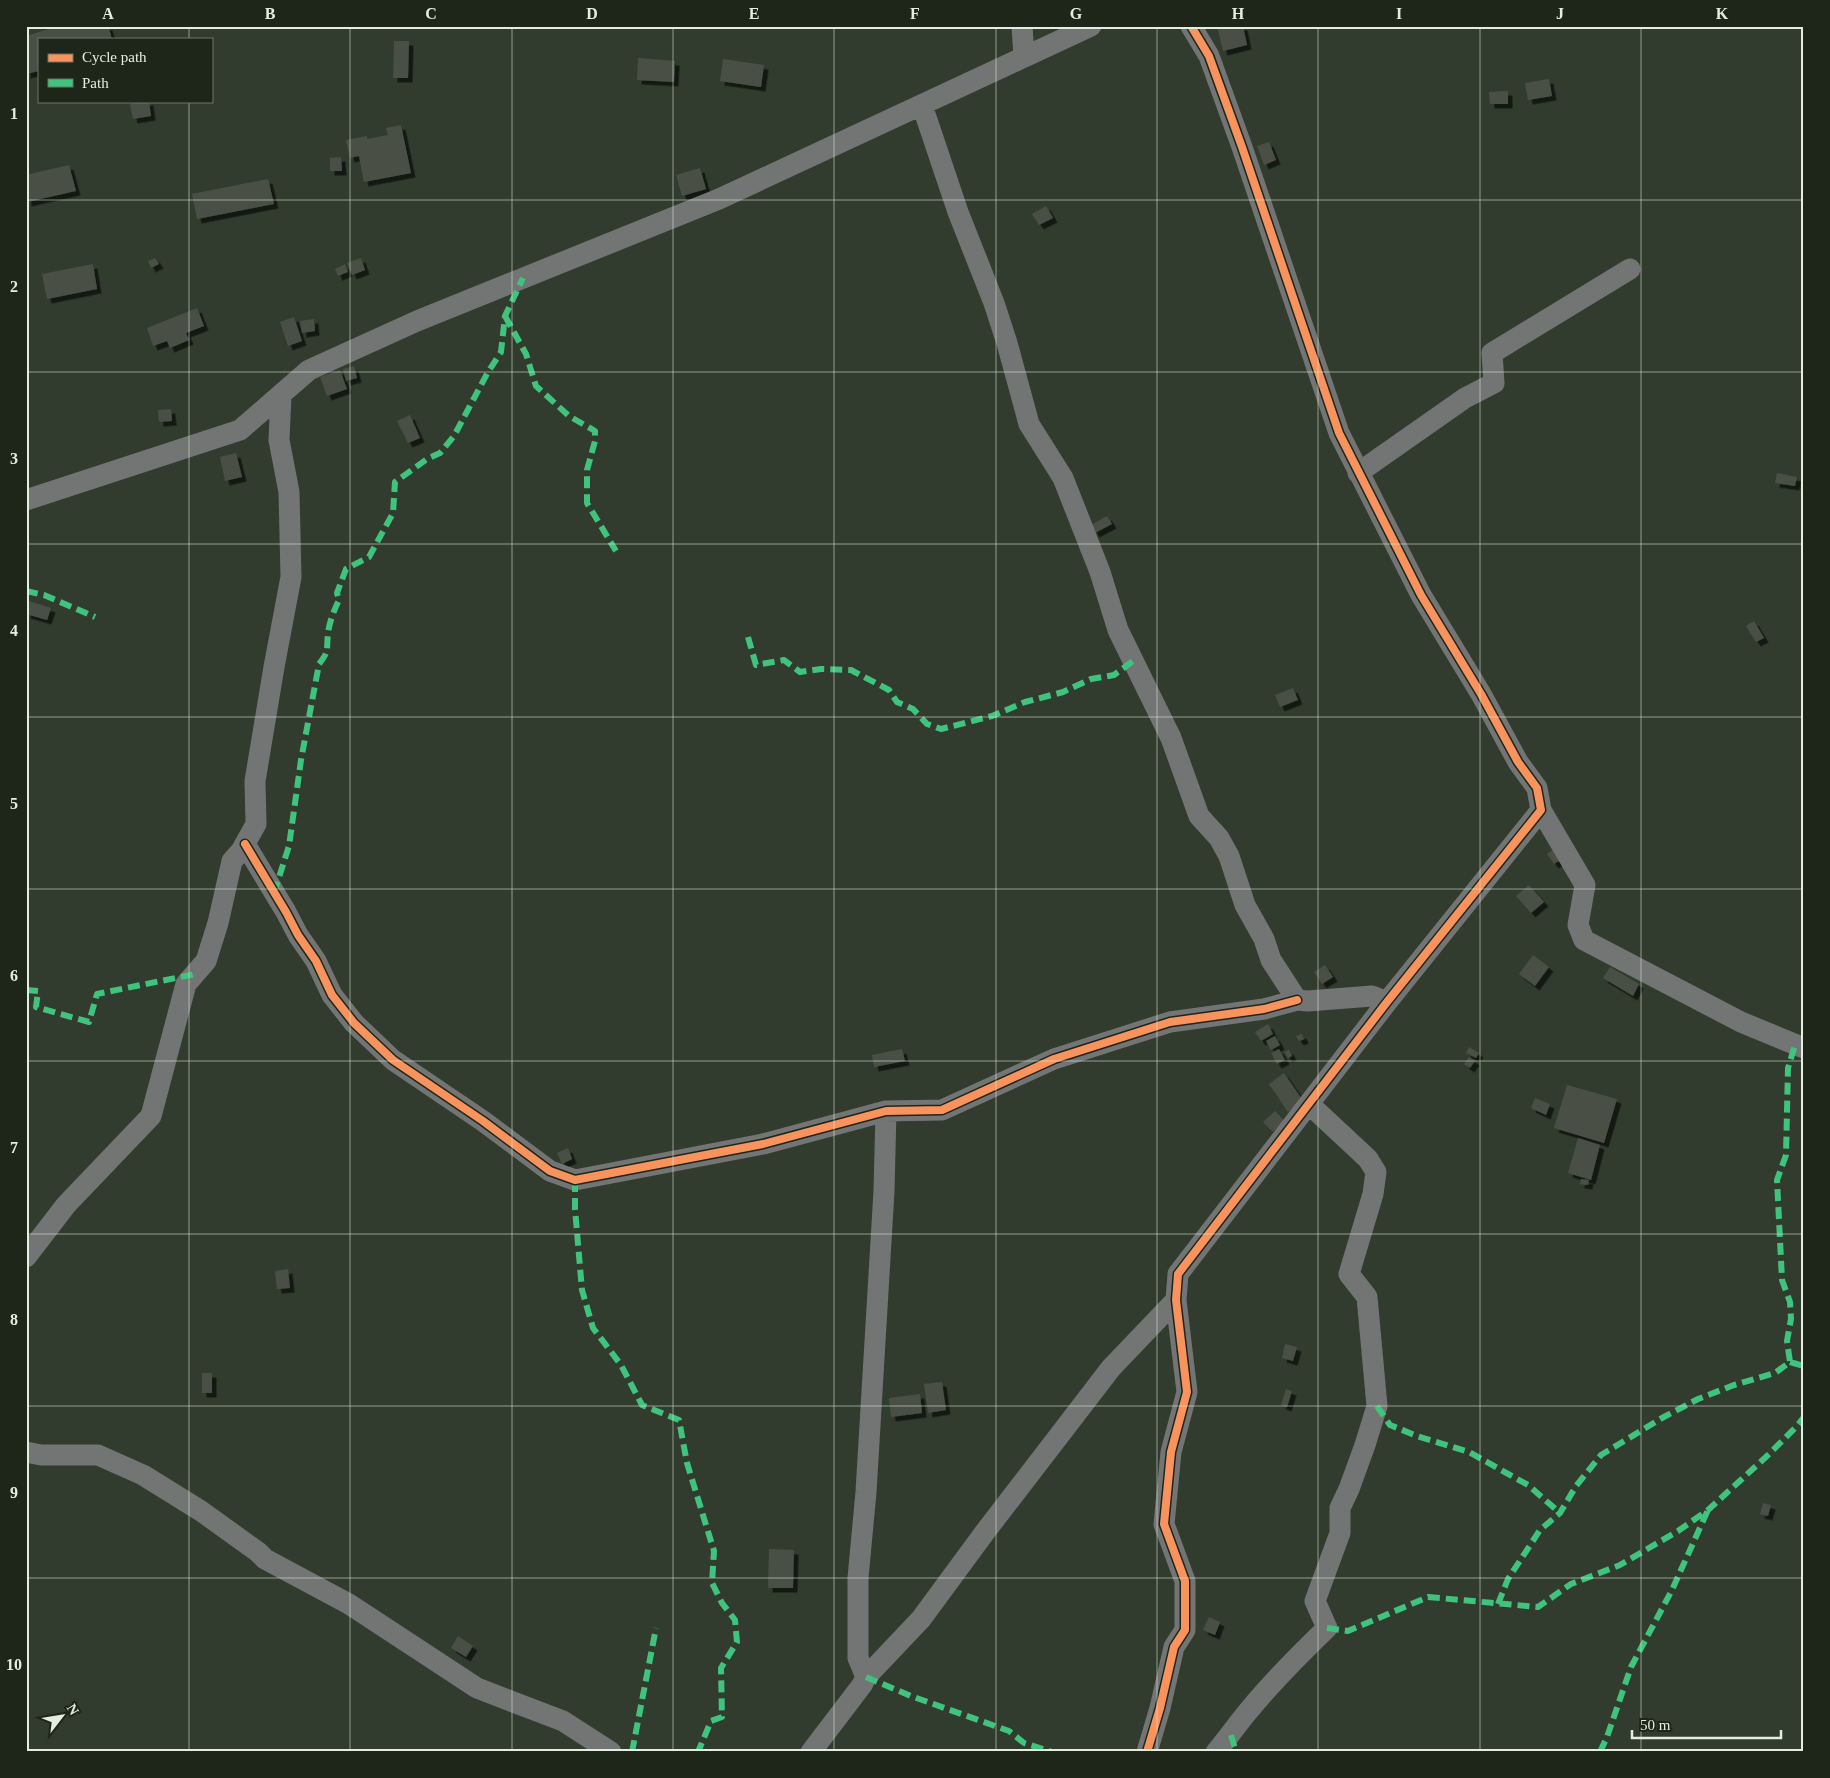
<svg xmlns="http://www.w3.org/2000/svg" width="1830" height="1778" viewBox="0 0 1830 1778" font-family="'Times New Roman',serif">
<style>
.building{fill:#485044;filter:url(#shadow)}
.lines{fill:none;stroke-linecap:round;stroke-linejoin:round}
.street{stroke:#737474;stroke-width:21}
.quiet{stroke:#40c37c;stroke-width:6;stroke-dasharray:12 6;stroke-linecap:butt}
.cycleway-casing{stroke:#1e261a;stroke-width:11}
.cycleway{stroke:#f8935d;stroke-width:8}
.grid{fill:none;stroke:#e3eede;stroke-width:1;stroke-opacity:0.55}
.neatline{fill:none;stroke:#e3eede;stroke-width:2}
.grid-label{font-size:16px;text-anchor:middle;font-weight:bold;fill:#e3eede}
</style>
<defs>
<filter id="shadow"><feDropShadow dx="4.5" dy="4.5" stdDeviation="0" flood-color="#0009"/></filter>
</defs>
<rect width="100%" height="100%" fill="#323c2e"/>
<path class="building" d="M59 26H108L112 39H39V71L26 74V36Z
M1217 26H1243L1247 45 1223 51Z
M394 41H409L408 78H393Z
M638 58 675 61 674 82 637 80Z
M723 59 764 65 761 87 720 81Z
M1549 79 1552 96 1528 100 1525 83Z
M1508 91V104H1490L1489 92Z
M149 101 151 116 133 119 130 104Z
M401 125 411 173 364 182 359 156 350 158 346 140 367 136V139L388 135 386 128Z
M1269 142 1276 160 1264 165 1257 146Z
M341 157 342 171H330V158Z
M69 165 76 191 27 202 26 175Z
M700 168 706 189 682 196 676 175Z
M268 179 274 204 197 219 192 194Z
M1046 206 1053 218 1039 225 1032 214Z
M155 258 159 264 151 268 148 261Z
M361 258 365 270 352 275 347 263Z
M93 264 97 289 47 299 42 274Z
M345 264 348 272 338 276 335 269Z
M197 308 204 326 186 333 189 340 170 348 167 341 153 346 147 328Z
M294 317 302 341 288 346 280 322Z
M314 319 315 331 302 333 300 321Z
M354 366 357 378 346 381 343 369Z
M340 370 347 389 327 396 320 377Z
M171 409 172 421 159 422 158 410Z
M410 415 420 438 408 443 397 421Z
M236 453 242 477 225 481 220 457Z
M1777 473 1797 477 1795 486 1775 483Z
M1107 516 1112 524 1095 533 1091 525Z
M29 601 51 608 47 620 26 614Z
M1754 621 1764 638 1756 642 1746 626Z
M1293 688 1298 700 1280 707 1275 695Z
M1555 848 1562 859 1554 864 1547 854Z
M1529 885 1544 902 1531 913 1516 896Z
M1533 955 1549 967 1535 986 1519 974Z
M1325 965 1333 977 1322 984 1314 972Z
M1610 967 1639 984 1633 996 1603 978Z
M1268 1024 1273 1034 1261 1041 1255 1032Z
M1302 1034 1304 1039 1299 1041 1296 1036Z
M1275 1036 1280 1045 1271 1050 1266 1041Z
M1469 1047 1479 1053 1476 1058 1466 1053Z
M902 1049 905 1061 874 1067 872 1055Z
M1279 1049 1285 1060 1277 1064 1271 1053Z
M1289 1050 1292 1056 1288 1058 1284 1052Z
M1469 1057 1475 1061 1470 1068 1464 1064Z
M1284 1073 1304 1102 1288 1112 1269 1084Z
M1567 1085 1617 1099 1604 1143 1554 1128Z
M1535 1098 1550 1104 1546 1115 1531 1108Z
M1275 1111 1285 1121 1273 1132 1263 1122Z
M1578 1138 1600 1145 1591 1180 1568 1173Z
M568 1148 572 1159 562 1164 557 1153Z
M1581 1179 1589 1180 1588 1185 1580 1184Z
M288 1269 290 1288 277 1289 275 1271Z
M1285 1344 1297 1347 1293 1361 1282 1358Z
M202 1373H212V1393H202Z
M942 1382 946 1410 928 1413 924 1384Z
M1286 1389 1292 1391 1287 1407 1281 1405Z
M920 1394 922 1413 891 1417 889 1398Z
M1763 1503 1771 1505 1768 1516 1760 1514Z
M769 1549 794 1550 793 1588H768Z
M1209 1617 1220 1622 1215 1635 1203 1630Z
M458 1636 473 1646 466 1657 451 1648Z"/>
<g class="lines">
<path class="street" d="M1022 26 1024 57
M922 105 958 212 994 303 1007 343 1029 424 1063 478 1100 572 1118 630 1171 738 1199 816 1219 838 1229 856 1245 905 1264 939 1271 960 1297 1000 1308 1001 1372 996 1387 1002
M1358 473 1465 398 1494 383 1492 353 1630 269
M26 500 240 430 309 370 417 321 719 199 1091 26
M1541 810 1585 885 1578 925 1584 940 1741 1022 1804 1048
M245 844 286 912 298 935 316 961 332 995 354 1023 393 1060 483 1121 550 1171 575 1180 763 1144 886 1111 942 1110 1054 1059 1170 1022 1264 1009 1297 1000
M26 1257 66 1205 151 1116 186 984 206 961 218 923 232 861 241 851 256 824 255 781 274 667 291 577 289 492 279 440 281 395
M26 1452 41 1455H98L143 1475 201 1511 258 1552 265 1559 349 1604 477 1688 563 1721 611 1752
M866 1677 858 1658V1578L866 1492 884 1191 886 1111
M811 1752 862 1685 866 1677 921 1619 985 1532 1111 1368 1176 1300
M1147 1752 1160 1708 1174 1647 1185 1630V1581L1164 1524 1171 1452 1187 1392 1176 1300 1178 1274 1387 1002 1541 810 1537 788 1518 762 1481 694 1421 595 1339 433 1242 147 1209 56 1191 26
M1216 1752C1228 1738 1238 1723 1250 1709 1274 1680 1300 1654 1327 1628L1315 1601 1340 1533V1508L1349 1489 1365 1445 1377 1406 1367 1297 1349 1274 1373 1194 1376 1172 1368 1159 1309 1104"/>
<path class="quiet" d="M505 316 526 354 536 386 569 416 595 431V441L587 470V503L616 551
M26 591 44 595 95 617
M748 637 756 665 784 660 800 672 821 669 851 670 889 690 897 702 913 709 927 724 941 729 992 716 1025 702 1063 692 1091 679 1114 675 1133 661
M274 893 289 846 301 760 319 664C330 650 326 650 328 634 329 623 334 610 339 600L337 593 346 569 369 557 393 513 395 482 427 459 440 453 454 436 488 372 501 352 505 316 523 278
M26 990 38 991 36 1007 89 1022 97 994 195 974
M575 1180V1209L582 1290 593 1328 621 1365 642 1405 679 1420 687 1463 714 1551 712 1583 722 1603 735 1620 737 1642 721 1668 722 1717 711 1721 698 1752
M1790 1362 1804 1366
M1377 1406 1390 1425 1417 1436 1469 1452 1528 1485 1560 1513
M1498 1604 1508 1579 1540 1530 1560 1513 1576 1486 1601 1455 1662 1418 1698 1399 1734 1385 1775 1373 1790 1362 1787 1341 1791 1319 1790 1302 1782 1280 1777 1180 1786 1155 1788 1068 1795 1045
M1327 1628 1348 1631 1428 1597 1538 1607 1571 1584 1620 1565 1678 1531 1708 1510 1767 1456 1797 1426 1804 1417
M866 1677 911 1696 1009 1731 1024 1743 1052 1752
M1231 1735 1236 1752
M632 1752 656 1628
M1600 1752 1607 1737 1631 1667 1672 1590 1708 1510"/>
<defs>
<path id="cycleway" d="M245 844 286 912 298 935 316 961 332 995 354 1023 393 1060 483 1121 550 1171 575 1180 763 1144 886 1111 942 1110 1054 1059 1170 1022 1264 1009 1297 1000
M1147 1752 1160 1708 1174 1647 1185 1630V1581L1164 1524 1171 1452 1187 1392 1176 1300 1178 1274 1387 1002 1541 810 1537 788 1518 762 1481 694 1421 595 1339 433 1242 147 1209 56 1191 26"/>
</defs>
<use href="#cycleway" class="cycleway-casing"/>
<use href="#cycleway" class="cycleway"/>
</g>
<path class="grid" d="M189 26V39M350 26V1752M512 26V1752M673 26V1752M834 26V1752M996 26V1752M1157 26V1752M1318 26V1752M1480 26V1752M1641 26V1752M189 101V1752M26 200H1804M26 372H1804M26 544H1804M26 717H1804M26 889H1804M26 1061H1804M26 1234H1804M26 1406H1804M26 1578H1804"/>
<rect width="1830" height="1778" fill="none" stroke="#1e261a" stroke-width="55"/>
<rect x="38" y="38" width="175" height="65" fill="#1e261a" stroke="#6d7668"/>
<rect x="48" y="54" width="25" height="8" fill="#f8935d" stroke="#6d7668"/>
<text x="82" y="62" font-size="15" fill="#e3eede">Cycle path</text>
<rect x="48" y="79" width="25" height="8" fill="#40c37c" stroke="#6d7668"/>
<text x="82" y="88" font-size="15" fill="#e3eede">Path</text>
<g transform="translate(62 1716) rotate(59)" stroke="#1e261a" stroke-width="4" paint-order="stroke">
<path d="M0-4L9 19L0 12L-9 19Z" fill="#e3eede"/>
<text y="-8" font-size="14" font-weight="bold" text-anchor="middle" fill="#e3eede">N</text>
</g>
<path d="M1632 1730v8h149v-8" fill="none" stroke="#e3eede" stroke-width="2.5"/>
<text x="1640" y="1730" font-size="15" fill="#e3eede" stroke="#1e261a" stroke-width="4" paint-order="stroke">50 m</text>
<rect x="28" y="28" width="1774" height="1722" class="neatline"/>
<g class="grid-label">
<text x="108" y="19">A</text>
<text x="270" y="19">B</text>
<text x="431" y="19">C</text>
<text x="592" y="19">D</text>
<text x="754" y="19">E</text>
<text x="915" y="19">F</text>
<text x="1076" y="19">G</text>
<text x="1238" y="19">H</text>
<text x="1399" y="19">I</text>
<text x="1560" y="19">J</text>
<text x="1722" y="19">K</text>
<text x="14" y="119">1</text>
<text x="14" y="292">2</text>
<text x="14" y="464">3</text>
<text x="14" y="636">4</text>
<text x="14" y="809">5</text>
<text x="14" y="981">6</text>
<text x="14" y="1153">7</text>
<text x="14" y="1325">8</text>
<text x="14" y="1498">9</text>
<text x="14" y="1670">10</text>
</g>
</svg>
